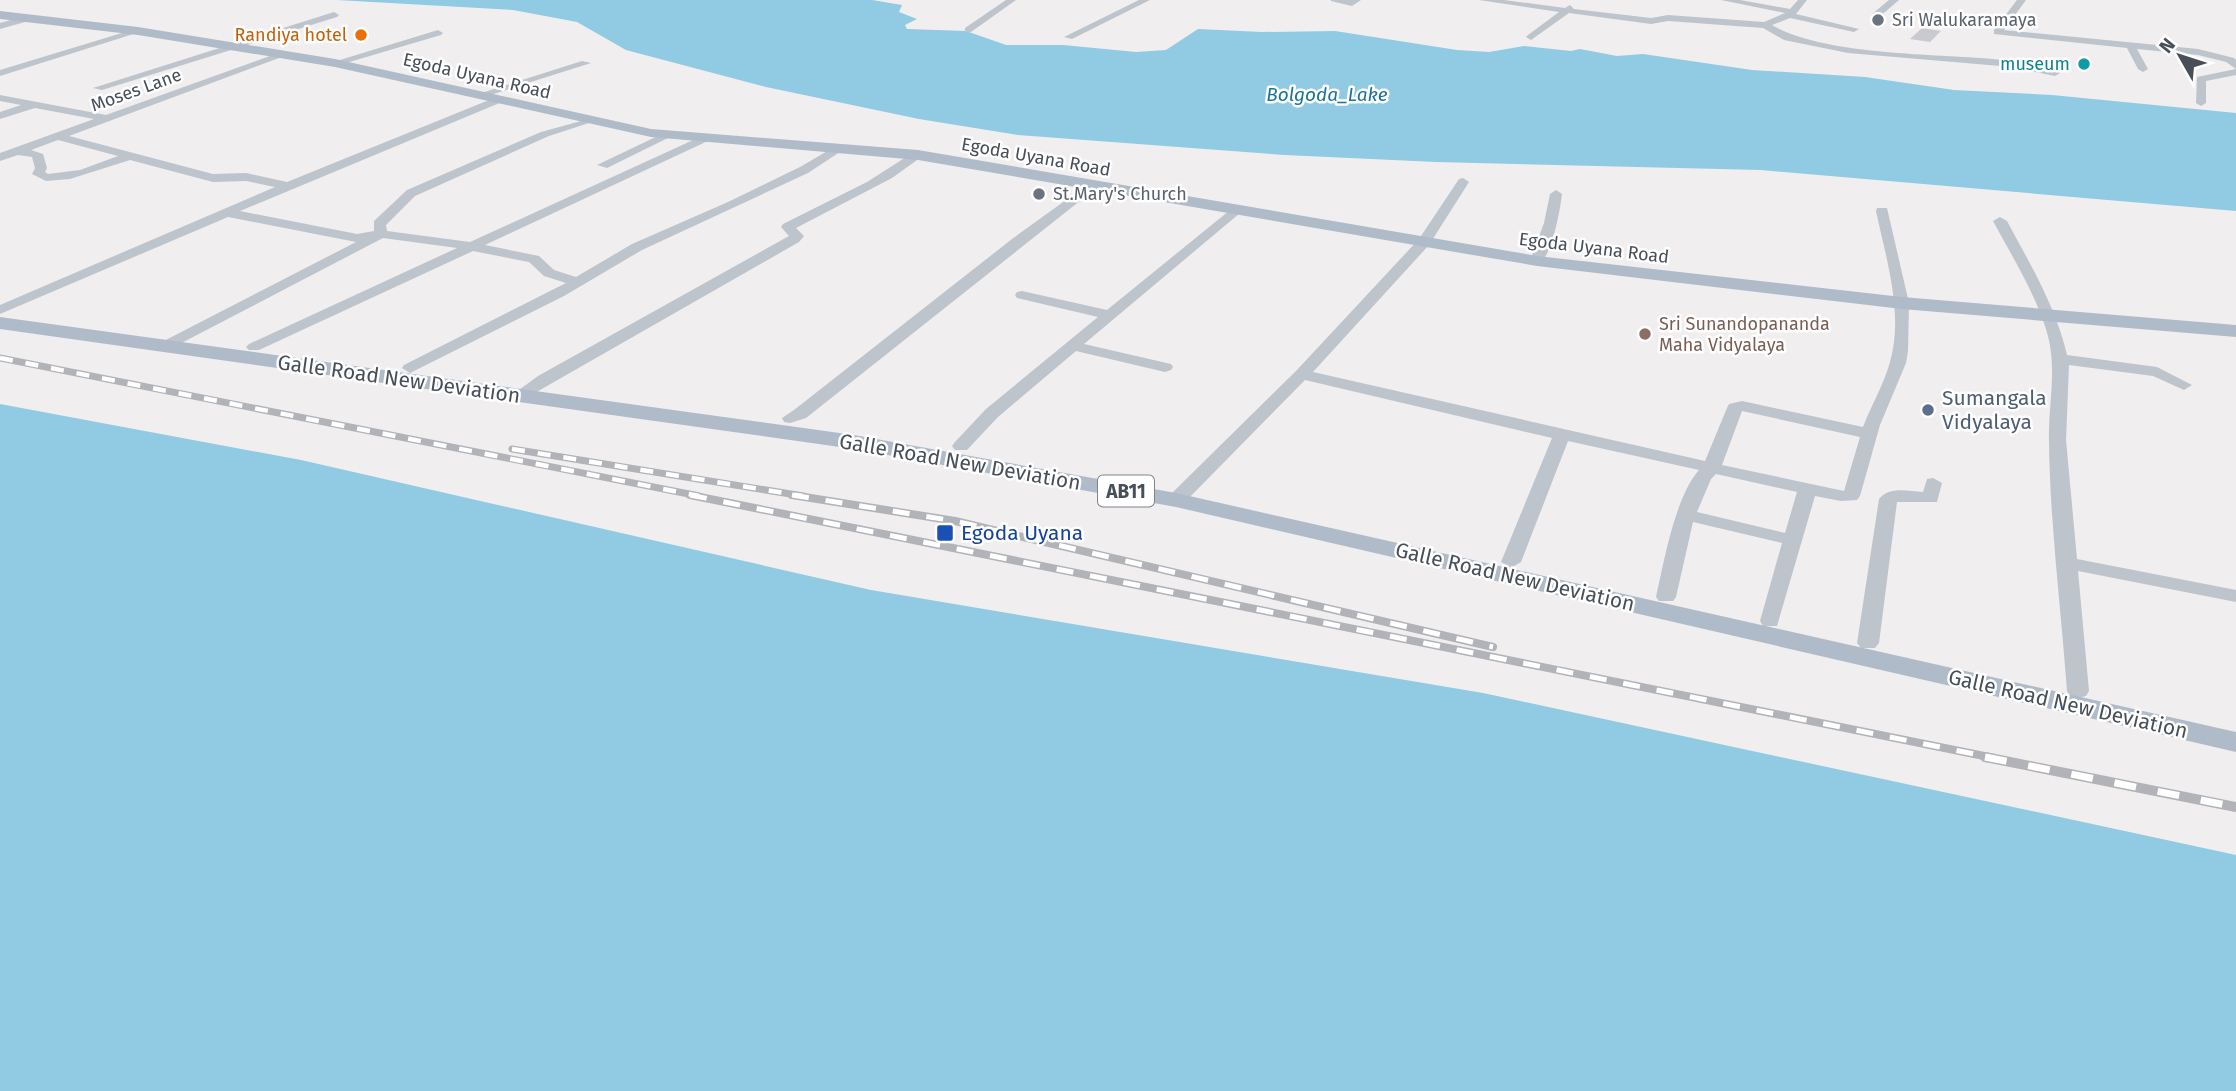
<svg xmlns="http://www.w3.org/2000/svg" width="2236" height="1091" viewBox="0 0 2236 1091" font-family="'Fira Sans',sans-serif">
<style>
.water{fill:#91cae3}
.building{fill:#c9cad0}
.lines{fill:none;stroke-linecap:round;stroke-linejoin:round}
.minor{fill:#bec4cc;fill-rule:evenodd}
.major{fill:#b0bbca;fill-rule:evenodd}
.rail-far2-casing{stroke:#b1b3b8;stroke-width:7}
.rail-far1-casing{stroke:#b1b3b8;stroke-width:8}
.rail-casing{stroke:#b1b3b8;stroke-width:10}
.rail-far2{stroke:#fff;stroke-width:4.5;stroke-dasharray:13;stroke-linecap:butt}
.rail-far1{stroke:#fff;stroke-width:5;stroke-dasharray:17;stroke-linecap:butt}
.rail{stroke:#fff;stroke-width:7;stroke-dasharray:22;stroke-linecap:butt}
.worship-dot{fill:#6b7280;stroke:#fff;stroke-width:2.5}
.food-dot{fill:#e8710a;stroke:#fff;stroke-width:2.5}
.culture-dot{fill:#0f9aa8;stroke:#fff;stroke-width:2.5}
.education-dot{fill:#8d6e63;stroke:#fff;stroke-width:2.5}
.service-dot{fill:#5c6f8a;stroke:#fff;stroke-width:2.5}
.transit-dot{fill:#1a4fb4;stroke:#fff;stroke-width:2.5}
.labels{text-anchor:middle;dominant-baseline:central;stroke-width:5;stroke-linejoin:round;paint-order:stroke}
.far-worship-label{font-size:18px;fill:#5b616d;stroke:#fff;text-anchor:start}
.far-food-label{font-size:18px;fill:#c56008;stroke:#fff;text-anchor:end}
.far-culture-label{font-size:18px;fill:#0d838f;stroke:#fff;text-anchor:end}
.far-street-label{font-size:18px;fill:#484f59;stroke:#fff}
.far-education-label{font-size:18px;fill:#785e54;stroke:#fff;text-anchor:start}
.far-water-label{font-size:19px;font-style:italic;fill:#1a739b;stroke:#fff}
.shield{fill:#fff;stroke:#7f848b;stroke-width:2}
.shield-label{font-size:19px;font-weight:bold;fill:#484f59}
.street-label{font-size:21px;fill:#484f59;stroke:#fff}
.service-label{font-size:21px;fill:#4e5e75;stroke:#fff;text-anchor:start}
.transit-label{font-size:21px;fill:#164399;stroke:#fff;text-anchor:start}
</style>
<rect width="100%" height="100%" fill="#f0eeee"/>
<path class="water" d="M337 0H872L902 5 899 12 917 19 905 25 907 29 966 31 1006 45H1063L1136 52 1166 50 1198 29 1262 32 1335 31 1457 50 1489 52 1524 46 1571 51 1580 49 1617 56 1643 54 1752 70 1865 77 1954 90 2052 95 2236 113V211L1761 170 1436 162 1285 155 1018 135 919 119 766 87 626 50 577 22 513 10Z
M0 404 301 460 871 590 1483 693 2236 855V1091H0Z"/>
<path class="building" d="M1922 28 1941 31 1930 42 1910 39Z"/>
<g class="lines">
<path class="minor" d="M1006 0H1016L971 32H965V28Z
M1139 0H1150L1072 39 1064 37Z
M1361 0 1352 6 1331 1V0Z
M1479 0H1504L1565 8 1570 5 1574 9 1651 18 1668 15 1764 22 1785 13 1721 0H1740L1790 9 1798 0H1807L1796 14 1859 29 1854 32 1790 18 1772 25C1822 55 1933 54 1993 59 2012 61 2044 62 2060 73L2055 76 2012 67 1848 53 1784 40 1763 28 1668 21 1651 24 1569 13 1531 40 1526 37 1528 35 1559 12Z
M1889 0H1899L1878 18H1872V14Z
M2017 0H2026L2004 30 2198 49 2234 58 2236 60V75L2206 81V103L2201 106 2196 103 2197 77 2236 69 2226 62 2198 55 2137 49 2148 69 2143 72 2138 69 2127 48 1994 34V30Z
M334 12 339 15 337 17 102 90 93 88Z
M29 15 32 16V20L0 29V23Z
M135 29 143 31 0 76V70Z
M438 30 443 33 441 35 339 65 330 63Z
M281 52 290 54 69 136 213 174 246 173 287 182 494 98H502V102L240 211 357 234 374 231V221L407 190 541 132 592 118V122L549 136 415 196 386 225 387 231 470 242 702 136H710V140L485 245 539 256 554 270 576 277 632 244 728 202 800 167 836 146 846 148 808 173 642 250 564 296 410 373 402 368 404 365 566 283 544 276 529 262 473 251 259 350H249L246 347 249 344 457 248 383 238 168 350H158L155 347 158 344 356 242 228 217 0 314V305L275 187 246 181 213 182 130 160 70 179 46 181 32 174 35 168 32 157 18 155 0 161V153L94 119 35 108 0 119V112L21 105 0 101V95L106 115ZM58 140 118 156 80 170 48 174 45 172 47 168 43 154 31 150Z
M582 61 591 63 484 97 475 95Z
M664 133 674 135 607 168 597 165Z
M914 152 924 155 892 178 796 228 804 236 799 242 526 398H514L512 395 538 376 789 236 781 227 783 224 867 182Z
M1463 178 1469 182 1429 245 1313 372 1705 461 1727 408 1729 404 1742 401 1863 427C1871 406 1884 384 1890 362 1904 313 1886 259 1876 211L1877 208H1887L1909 303 1908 351 1906 363 1880 425 1860 496 1857 500 1841 501 1815 496 1777 626H1763L1760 621 1782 543 1693 522 1676 597 1673 601H1659L1656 597C1664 562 1675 497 1699 470L1568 441 1521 562 1511 568 1501 562 1552 438 1305 380 1183 504H1169L1167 500 1169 496 1296 371 1419 239 1459 179ZM1742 411 1860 437 1844 491 1722 465ZM1716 474 1797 492 1785 533 1697 512 1711 479Z
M1091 182 1095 183V189L806 418 790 423 784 422 782 418 794 410 1012 239Z
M1556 190 1562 194C1560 210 1552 259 1537 265L1532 264 1530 261 1544 223 1550 194Z
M1235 206 1240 207V213L1084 344 1171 364 1173 367 1171 370 1165 372 1076 351 998 417 967 450H955L952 446 955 442 986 409 1098 317 1017 298 1015 295 1017 292 1022 291 1107 310Z
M2000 217 2007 221C2030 264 2056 307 2067 355L2157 367 2192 385 2184 390 2153 376 2069 365 2066 440 2077 559 2236 590V602L2078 571 2089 691 2086 696 2078 698 2070 696 2067 691C2061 608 2050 525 2049 442 2048 405 2057 372 2048 336 2037 296 2013 258 1993 221Z
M1933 478 1942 483 1937 502H1897L1879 643 1875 648H1861L1857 643 1879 499C1889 486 1908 491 1923 492L1927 479Z"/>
<path class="major" d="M0 11 138 27 335 59 651 129 918 150 1537 256 1902 297 2236 325V337L1902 309 1537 266 918 160 651 137 335 67 138 35 0 19Z
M0 317 854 435 1176 493 2236 732V752L1176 507 854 449 0 329Z"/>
<defs>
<path id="rail-far2" d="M0 358 699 496
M512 449 803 496"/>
<path id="rail-far1" d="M690 495 1994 758
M792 495 955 521 1493 647"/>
<path id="rail" d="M1985 757 2236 807"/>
</defs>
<use href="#rail-far2" class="rail-far2-casing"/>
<use href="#rail-far1" class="rail-far1-casing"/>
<use href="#rail" class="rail-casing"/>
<use href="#rail-far2" class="rail-far2"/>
<use href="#rail-far1" class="rail-far1"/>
<use href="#rail" class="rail"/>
</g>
<g class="worship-dot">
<circle cx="1878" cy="20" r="7"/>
<circle cx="1039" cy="194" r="7"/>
</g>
<circle class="food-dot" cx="361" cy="35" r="7"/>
<circle class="culture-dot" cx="2084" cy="64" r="7"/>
<circle class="education-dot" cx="1645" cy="334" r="7"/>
<circle class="service-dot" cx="1928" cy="410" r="7"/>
<rect class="transit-dot" x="936" y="524" width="18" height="18" rx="3.5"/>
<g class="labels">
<g class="far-worship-label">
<text x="1892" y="20">Sri Walukaramaya</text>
<text x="1053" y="194">St.Mary's Church</text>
</g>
<g class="far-food-label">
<text x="347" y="35">Randiya hotel</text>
</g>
<g class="far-culture-label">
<text x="2070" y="64">museum</text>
</g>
<g class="far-street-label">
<text transform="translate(477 76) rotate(13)">Egoda Uyana Road</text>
<text transform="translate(136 90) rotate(-20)">Moses Lane</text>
<text transform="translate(1036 157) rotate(10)">Egoda Uyana Road</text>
<text transform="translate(1594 248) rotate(7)">Egoda Uyana Road</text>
</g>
<g class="far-education-label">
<text x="1659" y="324">Sri Sunandopananda<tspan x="1659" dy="21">Maha Vidyalaya</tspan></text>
</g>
<g class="far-water-label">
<text x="1327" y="94">Bolgoda_Lake</text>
</g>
<rect class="shield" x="1098" y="475.5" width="56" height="31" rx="5"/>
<g class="shield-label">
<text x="1126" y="491">AB11</text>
</g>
<g class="street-label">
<text transform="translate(399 379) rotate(8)">Galle Road New Deviation</text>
<text transform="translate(960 462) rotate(10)">Galle Road New Deviation</text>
<text transform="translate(1515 577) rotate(13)">Galle Road New Deviation</text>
<text transform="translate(2068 704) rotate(13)">Galle Road New Deviation</text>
</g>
<g class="service-label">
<text x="1942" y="398">Sumangala<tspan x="1942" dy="24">Vidyalaya</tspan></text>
</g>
<g class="transit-label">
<text x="961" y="533">Egoda Uyana</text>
</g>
</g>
<g transform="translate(2180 56) rotate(309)" stroke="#ffffff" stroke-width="5" paint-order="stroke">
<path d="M0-5L12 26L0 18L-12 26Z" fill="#484f59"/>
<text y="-10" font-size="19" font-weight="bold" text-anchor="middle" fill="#484f59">N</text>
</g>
</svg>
